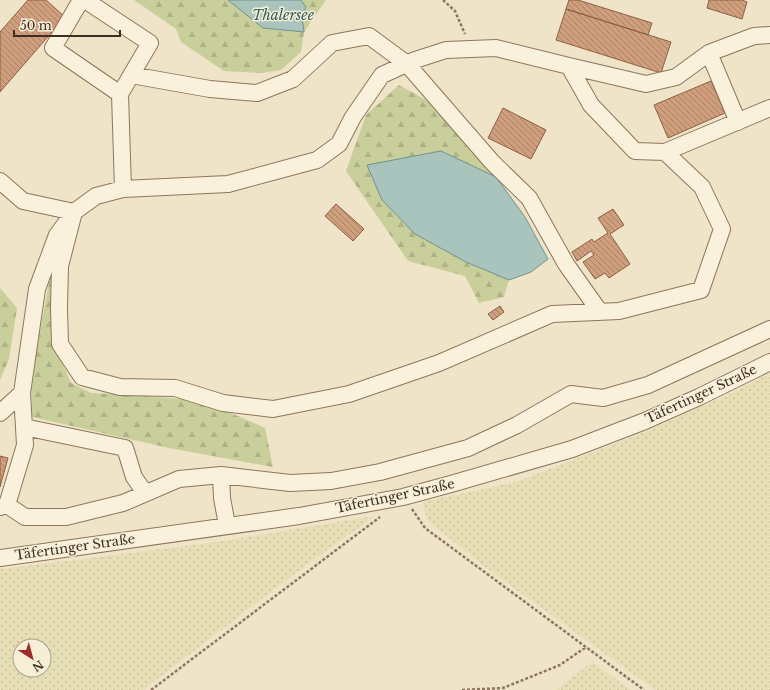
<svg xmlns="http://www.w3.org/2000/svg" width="770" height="690" viewBox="0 0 770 690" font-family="'Libre Baskerville',serif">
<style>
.farmland{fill:url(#farmland-dots);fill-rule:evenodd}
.forest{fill:url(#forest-firs)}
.water{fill:#a9c4bc;stroke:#6f938a}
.building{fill:url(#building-back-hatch);stroke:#8d5f41}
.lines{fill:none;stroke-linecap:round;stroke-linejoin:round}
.minor-casing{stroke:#8d765c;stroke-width:18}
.path{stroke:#8d765c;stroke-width:2.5;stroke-dasharray:3 2;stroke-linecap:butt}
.minor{stroke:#faf1dc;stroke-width:16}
.labels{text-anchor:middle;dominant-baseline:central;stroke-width:3;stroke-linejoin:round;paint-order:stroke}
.street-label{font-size:13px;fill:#3d2e20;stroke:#f7eed8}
.water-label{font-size:14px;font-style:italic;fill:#2f5d5a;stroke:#f7eed8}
</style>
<defs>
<pattern id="farmland-dots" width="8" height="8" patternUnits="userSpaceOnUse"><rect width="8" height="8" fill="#e6deb5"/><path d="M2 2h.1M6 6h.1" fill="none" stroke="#c6bf9b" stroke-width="1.8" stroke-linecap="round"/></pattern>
<pattern id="forest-firs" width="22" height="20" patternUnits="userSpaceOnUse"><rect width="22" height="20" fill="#c9cf9b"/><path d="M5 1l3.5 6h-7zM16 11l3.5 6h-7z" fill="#aeb285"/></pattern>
<pattern id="building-back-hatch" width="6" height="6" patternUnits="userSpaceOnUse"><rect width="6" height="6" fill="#cf9f7d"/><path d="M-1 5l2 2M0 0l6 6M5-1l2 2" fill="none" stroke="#a98266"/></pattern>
</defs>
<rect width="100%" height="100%" fill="#f0e4c8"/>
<path class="farmland" d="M770 373V690H655L484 566 427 520 423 502 516 482 645 432 726 396Z
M375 516 309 563 143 690H0V569L75 560 224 541ZM20 646H44V670H20Z
M592 662 631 690H556Z"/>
<path class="forest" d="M134 0H228L263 28 303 32 302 17 306 7 301 0H326L304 32 301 52 281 70 261 73 224 71 181 42 176 29Z
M399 85 432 103 496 177 441 151 382 200 415 234 466 262 509 280 504 297 479 303 465 276 408 261 346 171 366 115Z
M54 257 58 353 71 383 91 393 134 395 194 400 238 416 265 428 273 467 169 448 32 417 31 376Z
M0 288 17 308 9 359 0 380Z"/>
<path class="water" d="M228 0H301L306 7 302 17 304 32 263 28Z
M441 151 496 177 525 217 548 259 531 272 509 280 466 262 415 234 382 200 367 165Z"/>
<path class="building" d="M28 0H46L65 17 0 92V32Z
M569 0H578L652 23 648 35 566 9Z
M709 0H742L747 2 742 19 707 8Z
M566 9 671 42 661 73 556 40Z
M711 81 725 113 668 138 654 105Z
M503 108 546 130 531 159 488 138Z
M336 204 364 229 353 241 325 216Z
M613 209 624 225 610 234 630 264 609 278 605 273 595 279 583 262 594 255 591 251 577 261 572 252 592 239 594 242 608 233 598 218Z
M500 306 504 312 493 320 488 314Z
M0 456 8 458 0 487Z"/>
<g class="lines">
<defs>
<path id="minor" d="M81 0 53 48 120 94
M85 0 150 43 120 94 123 189
M569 66 646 84 676 77 709 53
M131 75 210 89 257 93 293 79 332 43 369 36 407 64 492 162 529 198 566 264 600 312
M738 122 709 53 754 36 770 35
M0 181 23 201 74 212 60 266 59 308 60 344 82 377 120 387 175 388 223 403 273 409 349 394 439 363 552 314 619 311 701 290 722 229 702 187 665 152
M0 413 22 393
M24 427 125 448 134 477 145 493
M221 475 290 483 331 481 380 472 468 448 517 425 571 394 603 398 648 385 770 329
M7 505 25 517H66L123 503 179 479 221 475 222 498 227 525
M0 507 7 505 25 445 22 393 37 289 57 235 74 212 96 196 123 189 228 184 317 160 339 144 353 117 382 75 415 60 446 50 496 48 569 66 591 105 635 151 665 152 770 108
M0 558 299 516 403 497 451 484 572 449 645 421 699 397 770 362"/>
</defs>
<use href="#minor" class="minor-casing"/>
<path class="path" d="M443 0 455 11 465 34
M412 509 425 528 644 690
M151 690 380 517
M462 690 503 688 560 665 586 647"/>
<use href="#minor" class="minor"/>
</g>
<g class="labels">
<g class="street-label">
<text transform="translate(701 394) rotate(-25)">Täfertinger Straße</text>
<text transform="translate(395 496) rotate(-12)">Täfertinger Straße</text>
<text transform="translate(75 547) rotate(-8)">Täfertinger Straße</text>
</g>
<g class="water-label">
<text x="283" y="15">Thalersee</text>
</g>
</g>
<g transform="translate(32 658) rotate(144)"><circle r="19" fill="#f7eed8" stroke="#ada18e"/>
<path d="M0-3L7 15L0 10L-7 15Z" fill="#9e2a2b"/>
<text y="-6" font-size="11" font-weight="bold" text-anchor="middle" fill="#3d2e20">N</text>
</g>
<path d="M14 30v6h106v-6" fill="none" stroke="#3d2e20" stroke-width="2"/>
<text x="20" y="30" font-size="12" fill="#3d2e20" stroke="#f7eed8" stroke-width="3" paint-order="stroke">50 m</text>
</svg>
